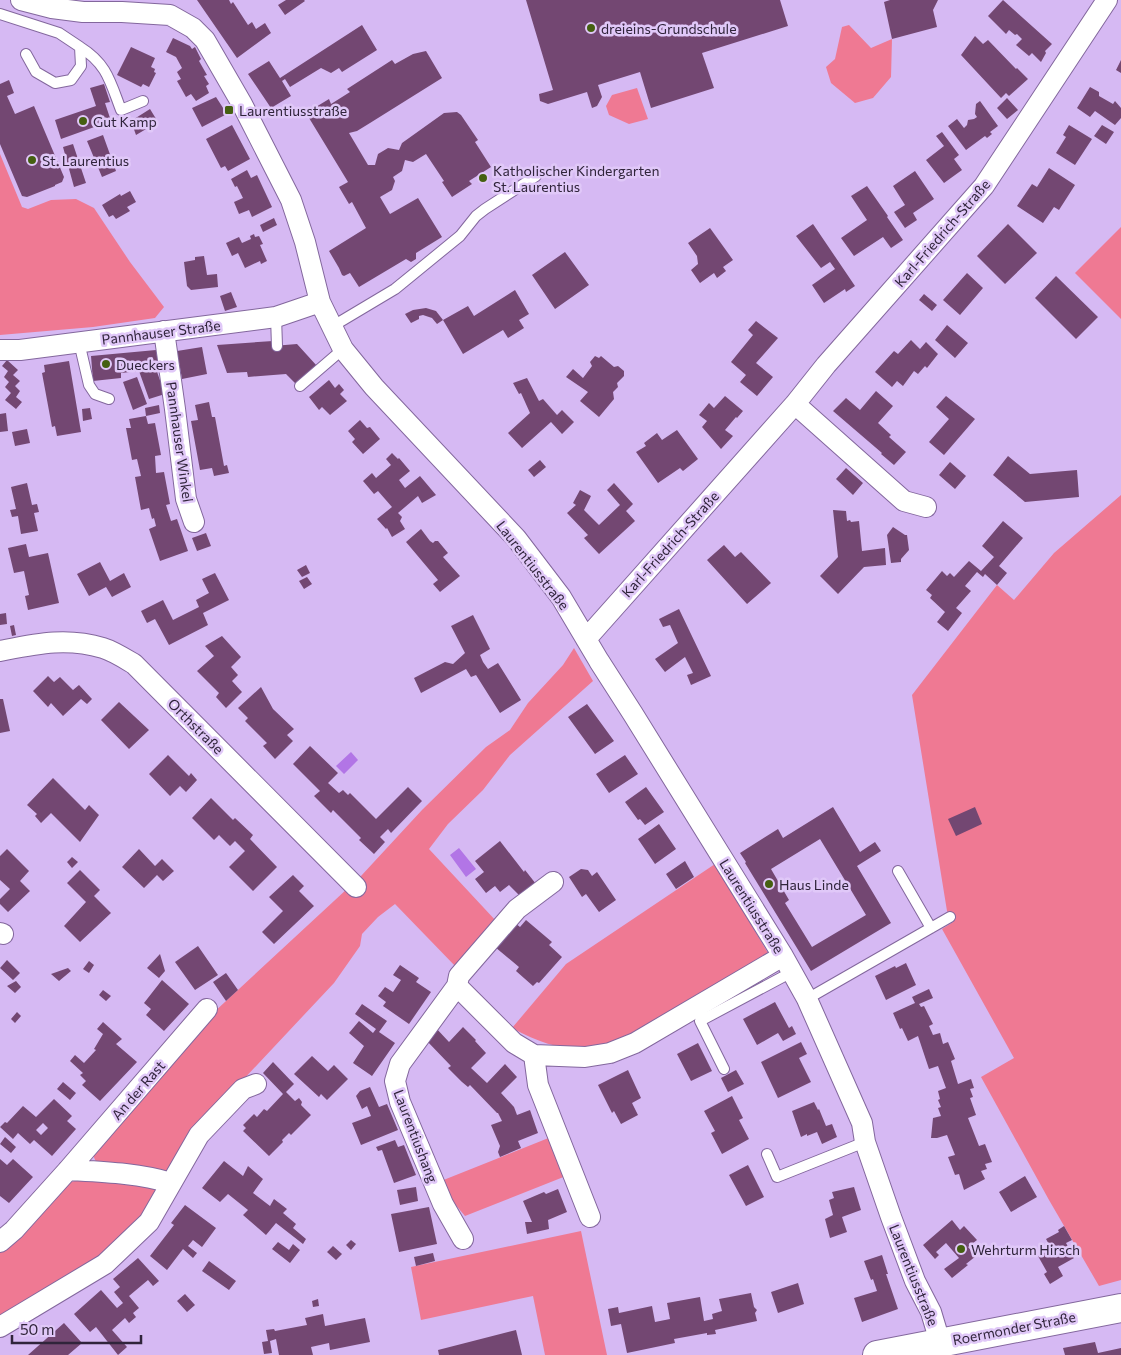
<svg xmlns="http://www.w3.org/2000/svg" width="1121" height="1355" viewBox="0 0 1121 1355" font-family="Commissioner,sans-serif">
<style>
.green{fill:#ef7993}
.water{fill:#b275e6}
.building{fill:#734772;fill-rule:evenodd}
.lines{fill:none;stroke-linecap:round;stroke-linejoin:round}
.lane-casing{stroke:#83679d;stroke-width:12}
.street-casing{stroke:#83679d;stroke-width:22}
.secondary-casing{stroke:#83679d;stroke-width:30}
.lane{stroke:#fff;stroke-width:10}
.street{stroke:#fff;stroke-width:20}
.secondary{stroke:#fff;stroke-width:28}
.poi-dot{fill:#456011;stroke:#e0c8f8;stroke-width:2}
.labels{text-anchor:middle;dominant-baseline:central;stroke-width:5;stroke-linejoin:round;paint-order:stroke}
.poi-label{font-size:14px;fill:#30243b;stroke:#e0c8f8;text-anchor:start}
.street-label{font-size:14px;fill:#30243b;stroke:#e0c8f8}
</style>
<rect width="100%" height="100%" fill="#d6b9f3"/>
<path class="green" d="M849 25 871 48 892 39 891 77 873 98 855 103 831 83 826 67 835 59 842 27Z
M637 88 648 119 629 124 609 115 606 106 612 95Z
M0 154 22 207 28 209 51 200 76 199 94 208 130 262 164 307 155 318 93 327 0 335Z
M1121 227V319L1075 273Z
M1121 495V1280L1099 1286 1049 1200 981 1077 1014 1058 942 929 953 922 947 911 912 695 997 585 1014 600 1054 553Z
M574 648 593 681 510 755 483 790 448 824 429 849 497 922 457 968 395 904 378 917 362 934 360 946 334 983 241 1082 143 1214 99 1256 0 1316V1252L18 1237 58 1191 71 1182 82 1179 96 1162 93 1155 212 1014 361 876 422 810 486 747 510 730 528 703 563 665Z
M715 864 768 953C739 971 710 989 681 1007 619 1045 582 1067 512 1028L566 964Z
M551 1137 566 1176 465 1216 448 1196 441 1181Z
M581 1231 607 1355H545L533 1296 421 1320 411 1267Z"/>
<path class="water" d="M351 752 358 760 344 774 336 766Z
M459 848 476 869 466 877 450 855Z"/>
<path class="building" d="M197 0H229L231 4 233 2 248 25 252 22 256 29 265 23 271 33 237 58Z
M286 0H304L305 1 285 15 278 5Z
M526 0H780L788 26 702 53 714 88 651 108 640 72 598 85 602 97 597 106 592 108 587 92 548 104 540 101 539 94 553 90Z
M890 0H938L933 10 937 27 892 39 884 2Z
M1003 0 1052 44 1045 51 1046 53 1041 62 1032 53 1029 56 1016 45 1022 39 1017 34 1015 35 1009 30 1006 34 988 16Z
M362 25 377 50 342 72 339 68 331 73 321 68 290 87 285 79 282 81 291 96 271 108 248 74 269 61 280 78Z
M975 36 983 44 988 40 1016 69 1017 68 1028 79 1009 96 1006 93 1001 98 961 55Z
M173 38 190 46 192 49 195 47 201 59 199 61 207 75 204 76 209 84 206 86 209 93 196 101 191 94 186 97 177 81 181 79 177 72 182 68 176 57 166 52Z
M131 47 155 58 151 67 155 69 154 72 156 73 149 87 143 84 141 87 117 75Z
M426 51 442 78 370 123 357 131 349 133 368 165H375L378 154 388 148 399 150 402 143 444 113 457 112 461 115 478 140 475 142 491 167 469 181 472 184 452 197 442 182 444 181 426 154 413 162 405 160 402 171 393 177 395 181 392 190 380 197 390 214 418 198 442 237 416 253V259L411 262 406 259 359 287 350 273 344 276 342 275 339 268 329 251 366 228 352 202 349 204 339 187 348 182 306 113 329 99 331 104 350 92 347 89 392 60 395 64 413 54Z
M1121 60V73L1116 70Z
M9 80 14 93 7 96 15 114 34 106 64 177 62 182 55 185V186L27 197 22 196 0 144V84Z
M104 84 110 102 105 103 111 121 61 139 55 120 96 106 90 88Z
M1090 87 1099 92V96L1113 104 1115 101 1121 108V118L1115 125 1095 111 1090 117 1077 108Z
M216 97 225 111V115L202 127 192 108Z
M1007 98 1018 110 1007 119 997 108Z
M980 101 998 126 990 132 992 134 987 138 985 136 966 150 948 126 957 119 964 128 967 125 968 120 974 119 977 117 975 114 976 104Z
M150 109 158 122 136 135 131 121Z
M232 125 250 159 228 171 225 166 221 168 206 139Z
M1069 125 1092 139 1075 165 1056 153 1066 137 1063 135Z
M1102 125 1114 132 1106 144 1094 136Z
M942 132 959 155 954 159 962 170 944 183 926 160 944 146 936 136Z
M103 135 116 171 102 177 87 141Z
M73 144 86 183 74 187 63 147Z
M1049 168 1075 185 1059 210 1054 207 1043 223 1017 206 1032 184 1037 187Z
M247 170 251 178 257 175 272 207 252 217 249 210 239 214 234 202 243 198 237 186 235 187 231 179Z
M915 171 934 199 913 213 917 220 905 228 894 212 905 205 893 186Z
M867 186 888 216 887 217 903 240 891 248 883 237 854 256 841 238 867 220 851 196Z
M130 191 136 202 127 207 130 211 116 219 113 215 109 217 102 205 120 194 121 196Z
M274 218 277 225 263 232 260 225Z
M813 224 855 286 846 292 845 289 824 303 812 285 835 269 830 262 821 268 796 236Z
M1008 224 1037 253 1005 284 977 256Z
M710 228 733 260 723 267 726 271 717 278 714 273 700 283 691 270 698 264 697 256 688 243Z
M254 234 255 237 259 236 263 244 260 245 267 261 261 264 260 261 245 268 238 253 232 256 226 243 239 237 242 243 251 239 250 236Z
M565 252 589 285 555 309 532 275Z
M204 256 207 275 217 274 218 287 191 290 187 286 184 262 195 260V257Z
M967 273 983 288 960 315 943 300Z
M1056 276 1098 317 1076 339 1035 298Z
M515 290 529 314 519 320 524 328 508 338 503 330 463 354 443 320 437 324 432 318 423 315 419 316V319L411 323 405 314 413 310 426 308 436 311 443 320 468 306 474 316Z
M231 292 237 307 225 311 220 296Z
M924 294 937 305 932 311 919 300Z
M756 321 778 338 756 363 773 377 757 396 740 382 746 375 731 362 753 335 748 330Z
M947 325 968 343 955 358 935 340Z
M911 340 920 349 926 342 938 354 927 368 925 366 918 374 914 371 903 386 897 381 892 387 875 372 894 351 898 354Z
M273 341V346L297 344 317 366 297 385 286 374 248 377 247 372 227 373 217 345Z
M202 347 207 374 182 379 177 351Z
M156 350 159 369H156L165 394 149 399 139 371 121 373V378L93 381 91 356Z
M595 356 599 358 601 356 614 367 618 366 624 371V376L617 383 618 387 613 392 614 399 599 417 580 401 588 392 566 377 573 369 583 378 592 366 590 362Z
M7 360 18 370 13 375 20 381 15 386 20 391 16 397 22 402 16 409 5 400 11 393 5 387 9 382 4 377 8 371 2 366Z
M69 361 81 432 57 436 55 426 52 427 42 373 45 372 44 365Z
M137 377 147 404 133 410 123 382Z
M527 378 539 401 543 399 557 415 562 410 574 422 562 434 551 422 522 448 508 433 530 413 521 393 519 394 513 383Z
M329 380 335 388 339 384 344 390 340 394 347 401 330 415 322 407 319 410 309 397Z
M876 391 893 406 878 423 891 435 889 437 906 452 894 465 881 454 882 453 833 411 846 398 860 410Z
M725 396 743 411 737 418 736 417 725 430 733 436 721 449 702 427 707 421 699 415 709 403 714 408Z
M946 396 975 419 944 455 929 442 949 419 936 407Z
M209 402 212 417H215L224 466 227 465 229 473 214 476 212 468 200 470 191 421 198 420 195 405Z
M159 405 160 413 146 416 145 408Z
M90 408 92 419 83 421 82 409Z
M6 413 8 431 0 432V414Z
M146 416 148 424 155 423 161 455 155 456 156 473 164 472 170 504 166 505 171 521 177 519 188 551 160 561 149 529 156 526 154 518 152 519 149 508 141 510 135 477 141 476 137 459 132 460 126 428H131L129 419Z
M360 420 367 428 370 427 380 439 363 454 352 442 355 439 348 431Z
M27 429 30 443 15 446 12 432Z
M677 430 698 459 683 471 680 468 658 483 636 452 646 446 644 443 657 433 662 440Z
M392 453 398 459 399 458 410 471 399 480 405 488 420 476 436 495 422 503 418 496 398 513 402 517 400 521 405 529 392 537 387 528 386 529 377 519 392 507 378 491 374 494 363 481 372 473 376 478 391 465 386 459Z
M1008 456 1030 474 1077 470 1079 497 1025 502 993 475Z
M540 460 546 467 534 477 528 470Z
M950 462 966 476 955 489 939 475Z
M846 468 863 483 853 495 836 479Z
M27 483 32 505 37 504 39 512 34 513 38 531 21 534 18 516 12 517 10 510 16 509 11 487Z
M614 483 633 504 626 511 635 521 599 554 584 538 588 535 567 513 576 505 573 503 580 490 591 496 584 510 599 525 620 505 607 490Z
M833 510 846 511 847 521 850 520 851 522 859 521 862 551 885 548 886 565 864 567 838 594 820 576 838 557Z
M1003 521 1023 538 999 566 1007 573 997 585 985 574 983 577 977 572 965 586 971 591 956 608 962 613 948 631 937 622 945 612 930 598 932 595 926 590 942 571 947 576 950 573 954 577 969 561 981 571 994 557 982 546Z
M893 527 905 535H907L909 550 901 559V562L891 563 887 535Z
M421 529 430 541 433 543 435 541H438L448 553 443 557 460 576 440 592 433 584 438 580 406 542Z
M206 533 211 546 197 551 192 538Z
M26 544 29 557 48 553 59 603 28 610 25 596 29 595 24 571 14 573 8 548Z
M724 545 735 557 741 552 771 583 747 604 707 560Z
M100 562 110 581 124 573 131 587 112 597 106 587 89 596 77 574Z
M306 565 310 573 302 577 297 570Z
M215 573 229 600 203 613 208 625 169 645 155 619 147 623 141 611 163 600 173 620 199 607 196 600 209 593 202 579Z
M307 577 312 584 304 589 299 581Z
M679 609 711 676 691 685 687 675 693 673 685 657 665 672 655 659 678 643 670 625 663 627 659 619Z
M6 613 7 624 0 625V614Z
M473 615 490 649 480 655 483 662 488 669 498 663 521 700 500 713 476 675 471 677 466 669 421 693 414 678 445 662 453 664 465 653 451 626Z
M14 625 16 635 12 636 10 626Z
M222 636 241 657 231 667 238 675 232 681 242 692 226 708 216 697 219 693 197 671 214 656 205 646Z
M48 676 54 682 60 677 73 690 79 685 92 699 87 704 81 699 63 716 51 703 48 707 33 691Z
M261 687 273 709 294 729 287 735 293 741 275 759 263 746 267 743 245 721 248 718 238 708Z
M0 699H3L10 731 0 733Z
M119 702 149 730 129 749 101 720Z
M587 704 614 741 595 754 568 717Z
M310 746 338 773 328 783 339 793 343 790 348 795 350 793 376 819 408 787 422 801 391 833 388 829 380 837 385 842 374 854 359 840 361 838 333 810 331 813 314 796 320 791 293 764Z
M168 755 189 776 191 773 197 780 186 792 180 786 170 796 149 774Z
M625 755 638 774 609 793 596 774Z
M53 778 85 810 89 805 99 815 80 842 51 813 41 823 35 816 37 814 27 805Z
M646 787 664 812 645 825 640 819 638 820 625 802Z
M211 798 233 820 235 818 253 835 250 839 277 867 253 891 229 867 245 851 235 841 230 846 219 835 214 840 192 818Z
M833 807 860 852 875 842 881 851 857 866 891 923 811 971 745 863 746 862 740 853 778 829 783 838ZM820 839 866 915 812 947 785 903 789 900 771 869Z
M975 807 982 824 956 836 948 819Z
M659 824 676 849 655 864 638 839Z
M500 841 524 872 525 870 536 884 521 897 509 885 500 892 495 886 486 893 475 879 484 872 475 861Z
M7 849 29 871 20 881 30 891 8 912 0 904V899L10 889 0 880V856Z
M139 849 155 866 162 859 174 871 163 881 157 875 144 888 122 867Z
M72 857 78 862 72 868 67 862Z
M685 861 694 877 676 889 666 874Z
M581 869 588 870 592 876 597 872 616 900 599 912 586 894 582 897 569 877Z
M80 870 100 890 94 896 111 913 80 942 64 926 86 902 67 883Z
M293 875 304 886 299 891 314 906 274 944 262 932 283 911 269 897Z
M526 920 552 942 549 945 562 957 539 983 537 982 533 986 516 971 519 967 495 947 515 923 520 927Z
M198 946 218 975 195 990 175 962Z
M160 954 165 971 159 978 147 968Z
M7 960 20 973 13 980 0 968Z
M89 961 94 965 89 973 83 969Z
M906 963 916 985 886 1000 875 976 895 966 896 968Z
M400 965 419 978 416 982 431 992 409 1024 383 1006 386 1002 378 996 385 987 393 992 401 980 393 975Z
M68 968 71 971 59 981 51 974Z
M226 973 238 990 226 1001 213 982Z
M162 980 189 1004 164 1031 146 1015 151 1009 144 1003Z
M16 981 21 987 15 993 7 986Z
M929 989 933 998 919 1004 921 1007 924 1006 933 1024 929 1026 933 1035 940 1033 943 1044 948 1042 955 1059 951 1061 958 1084 971 1079 974 1088 970 1089 973 1097 970 1098 976 1115 968 1118 979 1146 985 1144 992 1162 985 1164 987 1169 981 1171 985 1179 964 1190 959 1174 955 1175 948 1157 955 1155 947 1135 937 1138H931L933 1118 941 1116 938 1108 941 1107 938 1100 940 1099 938 1091 946 1088 938 1066 929 1069 918 1036 908 1041 902 1028 900 1029 893 1013 915 1003 912 997Z
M103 990 111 996 106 1001 99 995Z
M775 1002 789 1028 792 1026 796 1034 783 1041 778 1033 757 1045 743 1019Z
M362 1004 387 1021 379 1032 395 1043 372 1076 353 1063 364 1046 349 1033 359 1021 373 1033 376 1029 355 1014Z
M17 1012 21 1016 15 1023 11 1019Z
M103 1022 122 1039 116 1044 137 1062 100 1101 82 1085 86 1081 80 1075 83 1073 70 1061 75 1055 84 1063 96 1050 94 1049 103 1034 97 1029Z
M435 1027 449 1042 463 1027 476 1040 475 1041 486 1053 471 1068 487 1083 505 1064 517 1077 501 1093 514 1107 517 1115 530 1110 538 1133 518 1141 521 1148 500 1157 498 1152 500 1146 491 1125 502 1121 498 1113H497L470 1085 468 1087 462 1082 448 1068 451 1066 426 1040Z
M801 1042 807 1054 799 1058 811 1082 778 1098 761 1062Z
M698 1043 712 1071 691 1081 677 1054Z
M312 1056 328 1071 334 1065 348 1079 327 1100 321 1094 319 1097 294 1074Z
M273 1062 294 1084 286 1092 295 1101 299 1098 302 1102 301 1105 311 1115 291 1135 289 1133 282 1140 283 1142 269 1156 243 1131 246 1128 243 1125 254 1114 257 1117 264 1109 267 1111 283 1094 263 1073Z
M628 1070 641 1098 632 1103 638 1115 621 1124 614 1111 612 1113 598 1085Z
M736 1070 744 1084 728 1092 721 1078Z
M63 1082 76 1093 70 1100 57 1089Z
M370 1087 379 1107 387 1104 398 1130 361 1145 352 1123 371 1116 367 1106 362 1109 356 1096 360 1091Z
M732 1096 743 1118 739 1120 749 1139 722 1154 711 1133 715 1131 704 1111Z
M54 1099 72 1116 67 1121 76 1129 52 1156 34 1140 30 1144 18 1133 13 1139 0 1127 5 1122 7 1123 23 1106 36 1117ZM43 1123 48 1128 41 1135 36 1130Z
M814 1102 818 1110 819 1109 826 1126 832 1124 837 1137 822 1144 817 1132 807 1136V1134L801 1137 792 1111Z
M5 1137 16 1147 11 1153 0 1144Z
M395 1140 398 1147 404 1145 416 1175 394 1183 382 1150 378 1151 376 1147Z
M0 1159 7 1165 13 1159 33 1177 9 1203 0 1196Z
M224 1161 243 1176 248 1166 263 1179 253 1193 270 1206 274 1199 287 1209 283 1213 296 1224 293 1228 306 1239 303 1244 276 1223 266 1235 243 1215 248 1210 228 1194 220 1202 202 1188Z
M748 1165 764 1197 746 1206 729 1175Z
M1025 1176 1037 1197 1011 1212 999 1192Z
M416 1187 418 1201 400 1205 397 1190Z
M854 1187 861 1210 842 1217 847 1232 830 1238 825 1219 833 1215 829 1200 834 1198 832 1192Z
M558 1189 567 1212 548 1220 549 1229 527 1234 525 1222H532L523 1201 544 1192 546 1194Z
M185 1205 216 1228 202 1247 193 1240 188 1246 197 1253 193 1258 183 1249 167 1270 150 1256 174 1225 171 1223Z
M429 1207 437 1244 399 1252 391 1214Z
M952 1220 960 1230 964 1226 977 1240 968 1247 976 1256 966 1264 968 1265 952 1278 944 1269 959 1258 946 1243 936 1252 939 1255 935 1259 923 1245Z
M1064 1226 1072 1240 1066 1243 1074 1258 1058 1267 1063 1276 1050 1284 1044 1274 1047 1272 1038 1256 1051 1248 1046 1239 1059 1232 1058 1230Z
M351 1240 356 1244 351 1250 346 1245Z
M278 1242 289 1250 293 1244 300 1250 290 1263 272 1249Z
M333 1246 342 1254 336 1260 327 1252Z
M433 1253 435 1261 416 1266 414 1257Z
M882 1255 888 1274H886L898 1309 862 1322 854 1298 877 1291 873 1279 871 1280 864 1261Z
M138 1258 159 1281 153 1286 148 1280 129 1296 139 1308 133 1313 136 1317 129 1323 125 1318 112 1330 127 1347 118 1355 96 1327 90 1332 74 1314 101 1290 117 1308 123 1303 114 1292 120 1287 113 1279Z
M209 1261 236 1281 229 1290 202 1271Z
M798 1283 804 1304 778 1313 771 1292Z
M751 1293 754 1307 757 1310 755 1313 757 1321 715 1330 716 1334 707 1335V1333L674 1339 675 1343 627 1353 621 1324 611 1326 608 1309 618 1307 619 1313 652 1306 655 1322 670 1319 667 1303 700 1297 704 1321 713 1319 712 1314 722 1311 719 1299Z
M185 1294 195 1305 187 1312 177 1301Z
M318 1299 319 1306 313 1307 312 1301Z
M323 1314 325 1326 365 1318 370 1342 330 1350 329 1343 311 1347 313 1355H279L276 1339 270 1341 272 1353 264 1354 262 1342 268 1341 266 1330 274 1329 275 1331 307 1325 305 1318Z
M64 1323 82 1343 68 1355H28Z
M516 1330 522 1355H439L438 1350Z
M1095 1342 1098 1353 1121 1348V1355H1065L1063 1348Z"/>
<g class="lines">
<defs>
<path id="lane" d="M0 14 59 33 80 47 81 66 71 80 55 83 36 72 26 54
M80 47C107 64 110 81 121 110L143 101
M276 317 277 346
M333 326 395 289 460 236 476 216 485 209 536 176
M79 342 89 385 95 394 109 399
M300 386 343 349
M898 871 931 928
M807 999 950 917
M724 1069 700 1021 792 972
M767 1154 777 1177 865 1142"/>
<path id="street" d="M21 0 52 8 83 12H122L170 15 193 28 205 40 242 104 291 200 305 242 320 302 343 349 374 387 516 538 561 597 599 661 633 714 783 956 807 999 862 1123 865 1142 891 1217 915 1281 931 1312 940 1342
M164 331 175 409 186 499 194 522
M0 350H20L276 317 320 302
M795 404 904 501 926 507
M586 639 795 404 826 365 984 186 1107 0
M0 651C36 644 66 637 103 648 113 651 124 658 134 664L356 887
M0 933 3 934
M457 986 459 976 517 909 553 882
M534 1055 538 1085 590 1217
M68 1170C103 1172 138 1173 171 1183
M463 1239 443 1204 400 1102 395 1081 400 1064 457 986 514 1043 534 1055 585 1057 610 1053 635 1043 783 956
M0 1242 14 1230 68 1170 207 1009
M0 1327 105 1264 149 1222 199 1135 243 1089 256 1084"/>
<path id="secondary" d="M877 1355 1121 1308"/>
</defs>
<use href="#lane" class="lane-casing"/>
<use href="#street" class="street-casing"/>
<use href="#secondary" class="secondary-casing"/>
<use href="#lane" class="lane"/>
<use href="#street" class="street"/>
<use href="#secondary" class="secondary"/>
</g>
<g class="poi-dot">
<circle cx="591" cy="28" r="5"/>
<rect x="224" y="105" width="10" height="10" rx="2.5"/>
<circle cx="83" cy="121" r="5"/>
<circle cx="32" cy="160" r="5"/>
<circle cx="483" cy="178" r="5"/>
<circle cx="106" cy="364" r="5"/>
<circle cx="769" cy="884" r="5"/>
<circle cx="961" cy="1249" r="5"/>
</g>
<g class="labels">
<g class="poi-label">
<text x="601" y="28">dreieins-Grundschule</text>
<text x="239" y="110">Laurentiusstraße</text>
<text x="93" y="121">Gut Kamp</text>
<text x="42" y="160">St. Laurentius</text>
<text x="493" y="170">Katholischer Kindergarten<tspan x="493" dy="16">St. Laurentius</tspan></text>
<text x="116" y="364">Dueckers</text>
<text x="779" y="884">Haus Linde</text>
<text x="971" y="1249">Wehrturm Hirsch</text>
</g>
<g class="street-label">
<text transform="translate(942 233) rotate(-49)">Karl-Friedrich-Straße</text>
<text transform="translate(161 332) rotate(-7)">Pannhauser Straße</text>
<text transform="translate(180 442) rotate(82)">Pannhauser Winkel</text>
<text transform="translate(670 544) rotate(-48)">Karl-Friedrich-Straße</text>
<text transform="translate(533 565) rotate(52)">Laurentiusstraße</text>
<text transform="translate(196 726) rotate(45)">Orthstraße</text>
<text transform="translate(752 906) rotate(58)">Laurentiusstraße</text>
<text transform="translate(138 1090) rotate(-49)">An der Rast</text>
<text transform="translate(416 1136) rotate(69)">Laurentiushang</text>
<text transform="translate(914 1275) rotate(68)">Laurentiusstraße</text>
<text transform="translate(1014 1328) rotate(-11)">Roermonder Straße</text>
</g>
</g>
<path d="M12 1335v8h129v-8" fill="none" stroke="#30243b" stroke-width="2.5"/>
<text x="20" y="1335" font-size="15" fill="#30243b" stroke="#e0c8f8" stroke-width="4" paint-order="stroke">50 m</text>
</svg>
